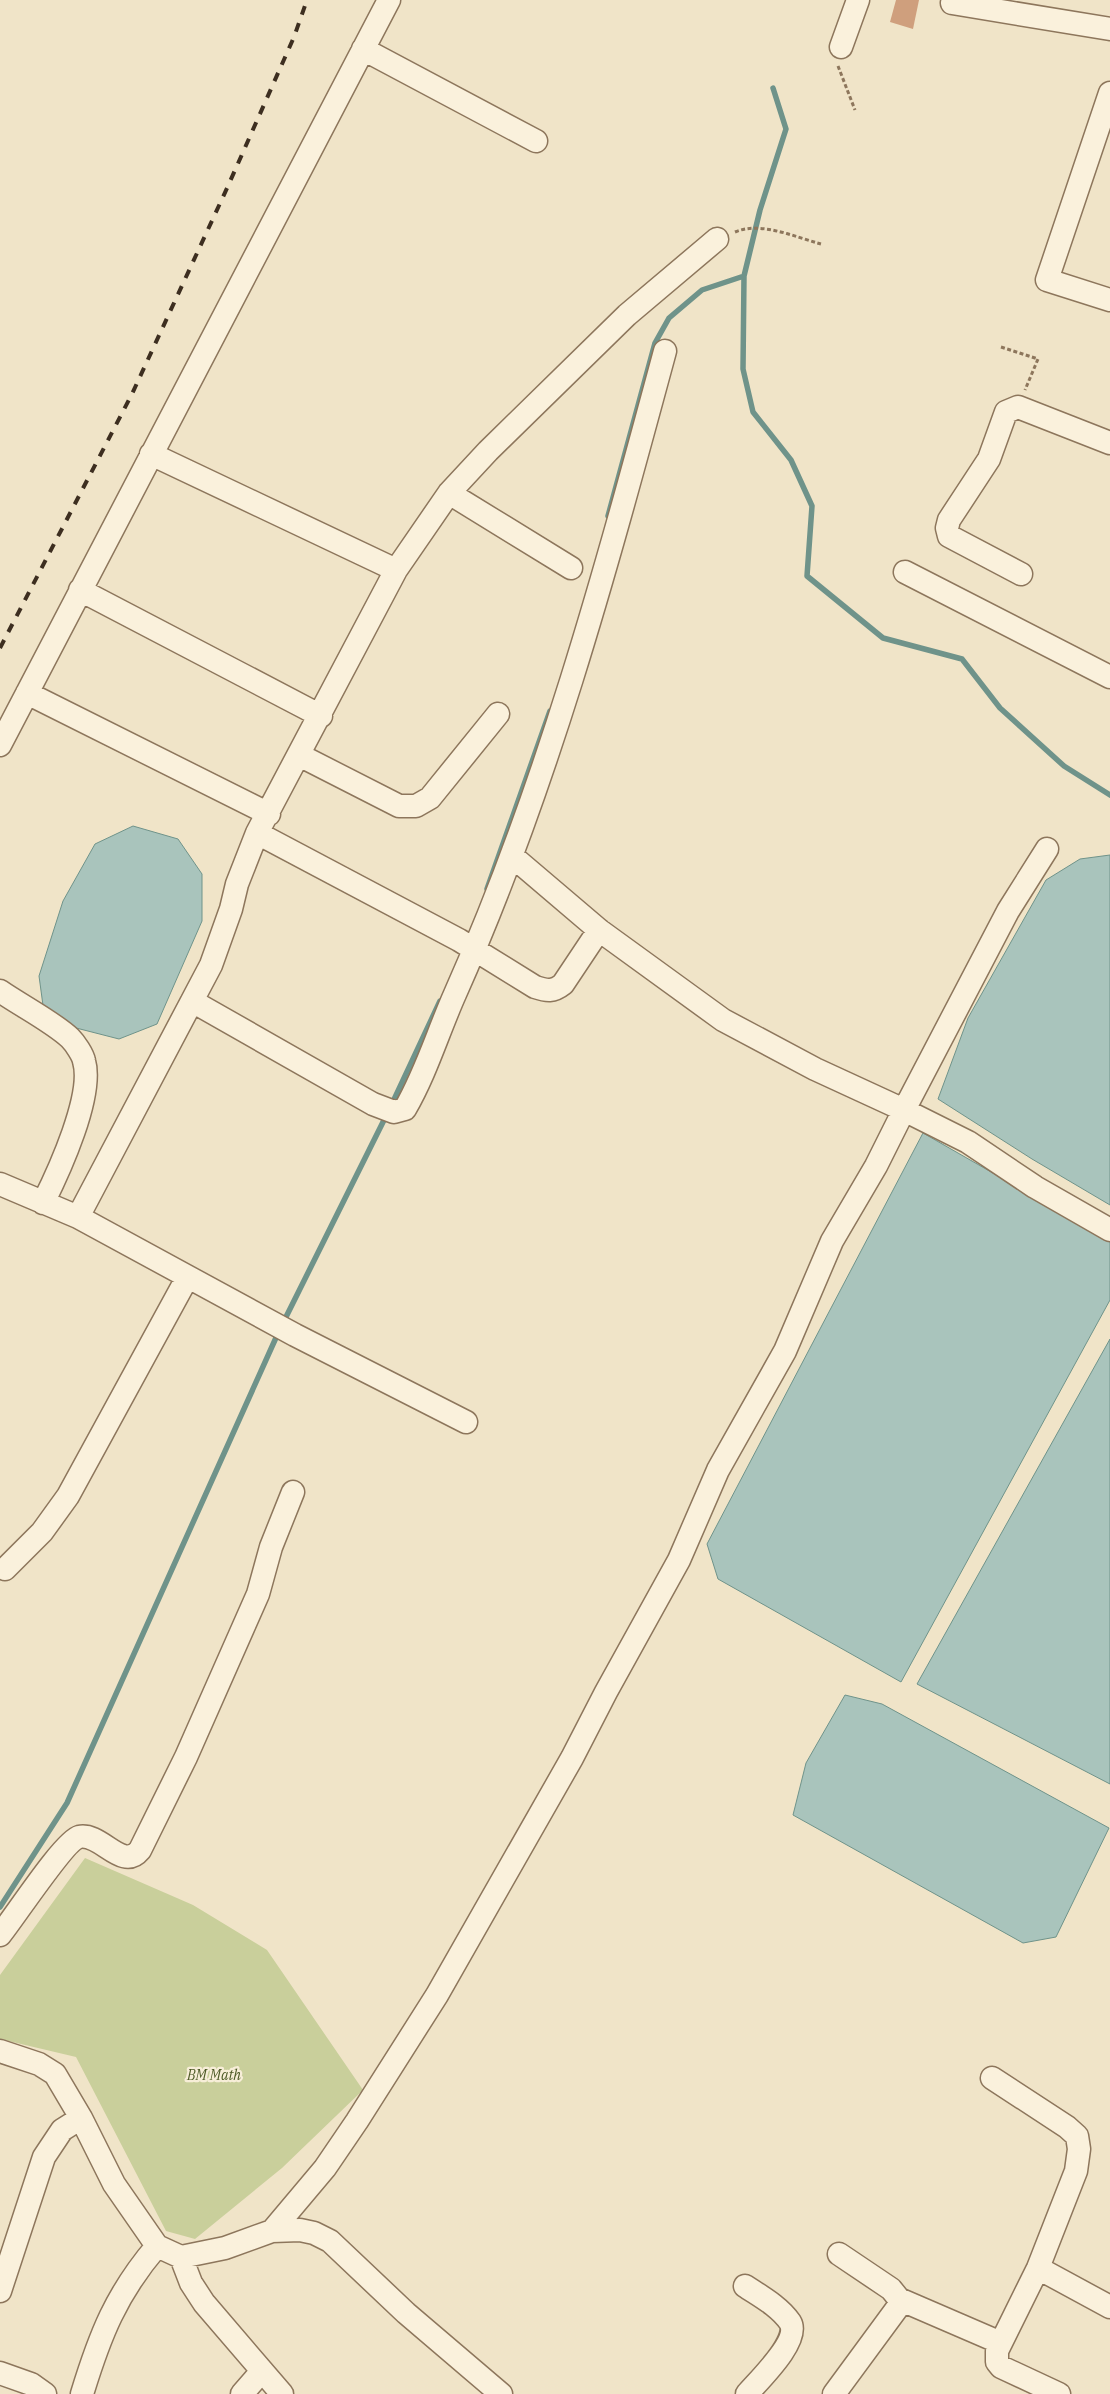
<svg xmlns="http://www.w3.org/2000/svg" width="1110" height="2394" viewBox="0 0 1110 2394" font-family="'IBM Plex Serif',serif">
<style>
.green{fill:#c9cf9b}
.water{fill:#a9c4bc;stroke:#6f938a}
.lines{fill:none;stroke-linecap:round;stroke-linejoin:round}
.stream{stroke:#6f938a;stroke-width:5.5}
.building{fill:#cf9f7d}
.street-casing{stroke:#8d765c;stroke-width:25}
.path{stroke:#8d765c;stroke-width:3;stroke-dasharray:4 2.5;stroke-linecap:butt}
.street{stroke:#faf1dc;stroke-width:22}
.rail{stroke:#3d2e20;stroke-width:4;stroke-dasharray:9 9;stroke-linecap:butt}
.labels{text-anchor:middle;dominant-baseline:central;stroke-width:4.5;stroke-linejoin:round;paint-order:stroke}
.park-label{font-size:14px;font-style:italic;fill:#4d5a26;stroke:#f7eed8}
</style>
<rect width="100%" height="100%" fill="#f0e4c8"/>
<path class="green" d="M85 1858 193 1905 267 1950 363 2090 282 2168 195 2239 166 2231 76 2057 0 2039V1975Z"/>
<path class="water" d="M133 826 178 839 202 874V921L157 1024 119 1039 45 1020 39 976 63 901 95 844Z
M1110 855V1205L1032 1159 938 1099 968 1018 1046 880 1080 859Z
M923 1133 1110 1240V1300L901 1682 718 1579 707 1544Z
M1110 1339V1784L917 1684Z
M845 1695 882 1704 1109 1828 1056 1937 1023 1943 793 1815 806 1763Z"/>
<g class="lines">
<path class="stream" d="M773 88 786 129 760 210 744 276 743 369 753 412 791 460 812 506 807 576 883 638 962 659 1000 708 1064 766 1110 795
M608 516 655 343 669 318 702 290 744 276
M487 889 550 711
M391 1106 440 1001
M283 1323 387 1114
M0 1907 67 1803 279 1331"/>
</g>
<path class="building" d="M896 0H919L913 29 890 22Z"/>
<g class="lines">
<defs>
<path id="street" d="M953 0 952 3 1110 29
M841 47 858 0
M363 49 536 141
M1110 93 1047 280 1110 300
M151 454 396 570
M449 493 571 568
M905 572 1110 677
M1021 574 949 536 947 528 949 520 989 459 1006 412 1018 407 1110 443
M80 590 321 716
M27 693 269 814
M0 745 389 0
M299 755 399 806H416L430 798 498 714
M257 833 459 940 535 987C547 991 553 992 563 984L599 930
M512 856 599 930 723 1020 815 1069 904 1110 1008 911 1047 849
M0 991C20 1005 53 1022 70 1038 75 1043 83 1055 84 1061 94 1095 59 1171 43 1203
M192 1001 373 1104 394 1112 405 1109C426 1073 438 1032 455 994 547 788 606 569 665 351
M0 1184 78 1217 295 1335 466 1422
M78 1217 211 965 231 909 237 884 257 833 396 570 449 493 488 451 627 315 717 239
M5 1569 42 1532 68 1496 187 1278
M0 1935C14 1918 64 1841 79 1837 101 1832 122 1872 140 1850L186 1757 258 1594 271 1547 293 1492
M0 2051 39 2064 55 2074 81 2118 114 2184 157 2246 181 2257 225 2248 272 2231 300 2230 314 2233 330 2241 406 2313 501 2394
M992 2078 1067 2127 1077 2136 1079 2149 1076 2171 1038 2268 997 2351V2362L1001 2367 1059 2394
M272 2231 325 2168 357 2121 437 1995 572 1758 606 1692 679 1560 718 1470 785 1351 832 1241 876 1166 904 1110 968 1142 1035 1187 1110 1230
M181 2257 191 2283 204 2303 282 2394
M1038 2268 1110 2307
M745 2286C760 2296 779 2306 790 2322 801 2340 759 2380 747 2394
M0 2291 44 2157 62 2130 81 2118
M899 2299 1001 2343
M0 2373 31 2384 45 2394
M82 2394C100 2335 116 2294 157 2246
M242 2394 262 2371
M834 2394 898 2307 899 2299 891 2289 839 2254"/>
</defs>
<use href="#street" class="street-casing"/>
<path class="path" d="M838 66 855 110
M735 232C761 221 795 237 821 244
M1001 347 1038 359 1025 390"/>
<use href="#street" class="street"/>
<path class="rail" d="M0 648 132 394 228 186 294 37 307 0"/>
</g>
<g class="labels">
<g class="park-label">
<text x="214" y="2075">BM Math</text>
</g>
</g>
</svg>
